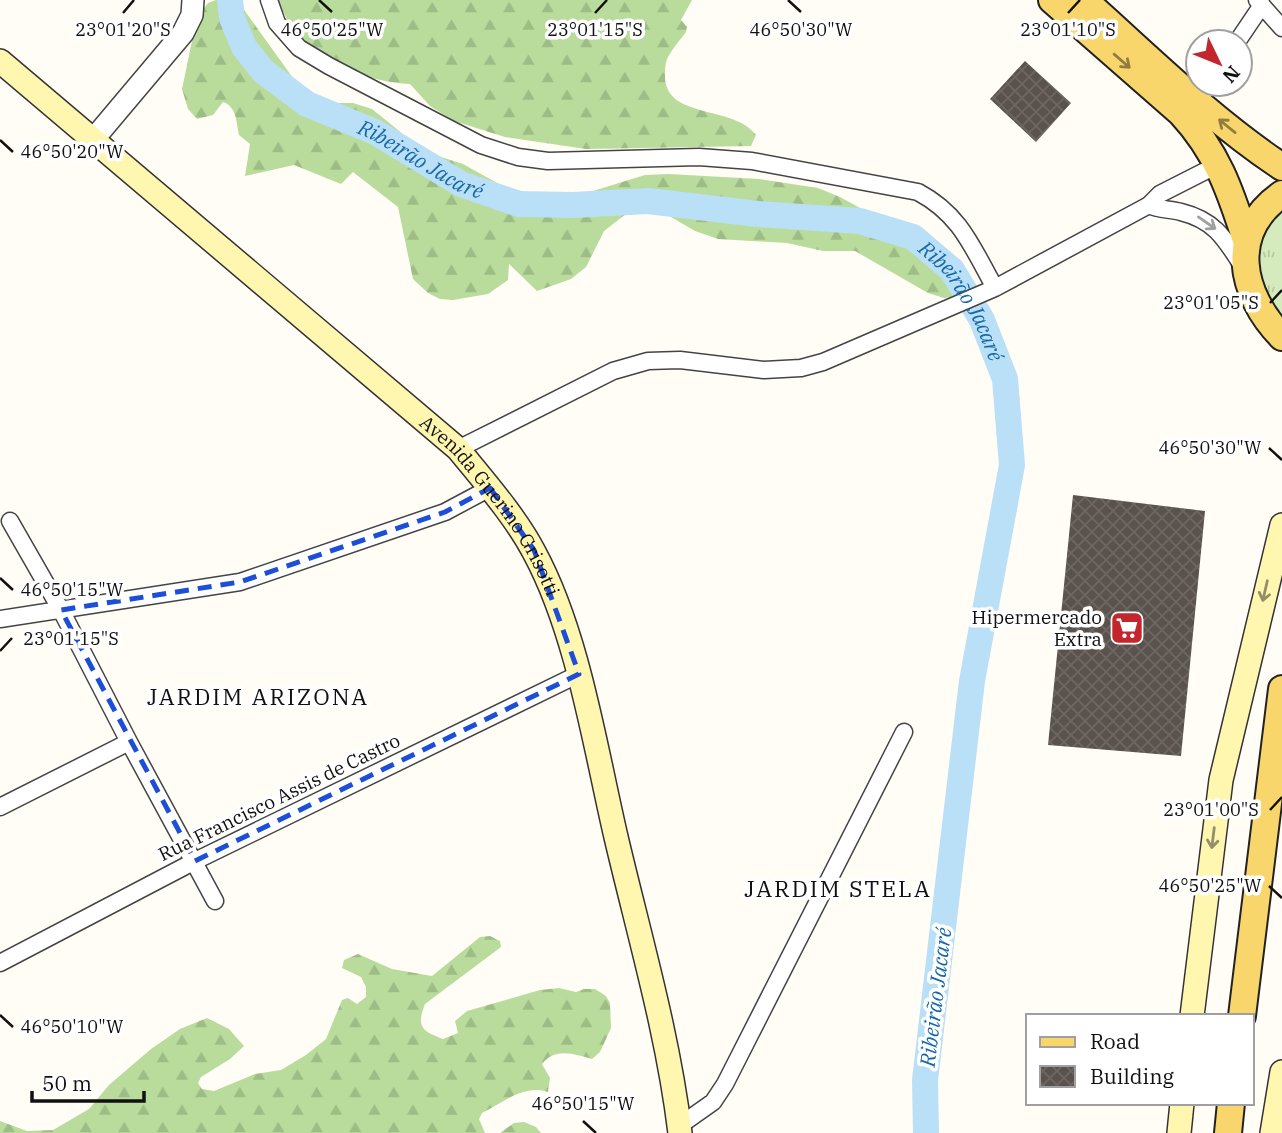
<svg xmlns="http://www.w3.org/2000/svg" width="1282" height="1133" viewBox="0 0 1282 1133" font-family="'IBM Plex Serif',serif">
<style>
.forest{fill:url(#forest-firs)}
.park{fill:url(#park-tufts)}
.lines{fill:none;stroke-linecap:round;stroke-linejoin:round}
.river{stroke:#b9e0f7;stroke-width:26}
.building{fill:url(#building-cross-hatch)}
.minor-casing{stroke:#444;stroke-width:19}
.tertiary-casing{stroke:#444;stroke-width:24}
.secondary-casing{stroke:#333;stroke-width:26}
.primary-casing{stroke:#222;stroke-width:30}
.minor{stroke:#fff;stroke-width:16}
.tertiary{stroke:#fff;stroke-width:21}
.secondary{stroke:#fff6b0;stroke-width:23}
.primary{stroke:#f9d66b;stroke-width:26}
.oneway{stroke:#917d42}
.oneway2{stroke:#a0a0a0}
.oneway3{stroke:#948f68}
.marked{fill:none;stroke:#1d4ed8;stroke-width:5;stroke-dasharray:14 9;stroke-linejoin:round}
.ticks{fill:none;stroke:#111;stroke-width:2.5}
.labels{text-anchor:middle;dominant-baseline:central;stroke-width:7;stroke-linejoin:round;paint-order:stroke}
.street-label{font-size:19px;fill:#111;stroke:#fff}
.poi-label{font-size:19px;fill:#111;stroke:#fff;text-anchor:end}
.water-label{font-size:21px;font-style:italic;fill:#1768a6;stroke:#fff}
.quarter-label{font-size:23px;letter-spacing:2px;fill:#111;stroke:#fff}
.ticks-label{font-size:18px;text-anchor:middle;fill:#111;stroke:#fff;stroke-width:7;stroke-linejoin:round;paint-order:stroke}
</style>
<defs>
<pattern id="forest-firs" width="22" height="20" patternUnits="userSpaceOnUse" patternTransform="scale(1.75)"><rect width="22" height="20" fill="#b9dc9c"/><path d="M5 1l3.5 6h-7zM16 11l3.5 6h-7z" fill="#9ebc85"/></pattern>
<pattern id="park-tufts" width="24" height="20" patternUnits="userSpaceOnUse" patternTransform="scale(1.75)"><rect width="24" height="20" fill="#d5ebbd"/><path d="M3 7l-1-3M5 7V3M7 7l1-3M15 17l-1-3M17 17v-4M19 17l1-3" fill="none" stroke="#b6c8a1"/></pattern>
<pattern id="building-cross-hatch" width="8" height="8" patternUnits="userSpaceOnUse" patternTransform="scale(1.75)"><rect width="8" height="8" fill="#5a524d"/><path d="M0 0l8 8M0 8l8-8" fill="none" stroke="#6d6662"/></pattern>
</defs>
<rect width="100%" height="100%" fill="#fffdf5"/>
<path class="forest" d="M216 0H233L242 7 293 78 314 95 332 103H353L372 109 414 143 435 155 463 164 506 188 543 195H564L593 191 645 175 669 174 759 179 818 188 840 197 922 242 948 273 955 289 954 297 944 298 928 293 855 251H823L787 243 718 239 695 231 666 214 646 210 626 214 604 231 586 267 571 279 537 291 509 264 508 280 488 294 453 300 440 299 428 293 413 279 398 207 353 172 341 184 294 165 245 176 250 144 239 135C236 122 237 107 223 102L213 115 197 119 188 109 182 89 197 17 208 3Z
M278 0H692L681 20 687 27 686 32C680 40 672 49 667 59 665 64 665 70 665 75 664 120 733 104 756 135L751 146 586 149 505 137 454 121 430 106 410 84C370 83 313 60 290 25 285 17 282 8 278 0Z
M490 936 500 941 501 947 425 1004C416 1027 422 1031 443 1039L458 1033 455 1021 467 1011 540 990 559 988 576 992 584 989H595L606 996 610 1003 611 1028 600 1052 592 1059C575 1054 555 1047 542 1064L550 1078 548 1092C524 1084 504 1102 482 1113L479 1119 485 1133H0V1121L27 1131 53 1130 89 1109 109 1085 151 1049 180 1029 207 1018 229 1029 244 1046 230 1059 201 1077 198 1083 202 1089 214 1091 255 1074 281 1070 306 1055 326 1039 342 1000 348 998 357 1004 366 997V987L361 977 342 968 344 960 358 954 392 969 432 976 480 937Z
M524 1122 536 1127 541 1133H500L514 1123Z"/>
<path class="park" d="M1282 213V315C1263 296 1253 253 1266 229 1269 222 1276 217 1282 213Z"/>
<g class="lines">
<path class="river" id="s1" d="M230 0 232 18 244 47 263 71 307 104 375 132 461 184 519 204 573 205 648 201 758 214 860 221 913 237 952 270 982 320 1005 379 1012 465 972 681 925 1080 926 1133"/>
</g>
<path class="building" d="M1025 61 1071 103 1036 142 990 99Z
M1073 495 1205 511 1181 756 1048 745Z"/>
<g class="lines">
<defs>
<path id="minor" d="M269 0 277 23 299 48 329 66 481 145 518 157 548 161 699 157 752 161 918 192C961 215 972 247 995 288
M1257 0 1282 28
M1237 42 1262 5
M1198 101 1209 84
M1149 205C1159 210 1170 209 1181 212 1217 221 1226 241 1245 270
M458 449 613 371 648 361 680 360 764 370 801 368 823 362 995 288 1149 205 1160 194 1219 164
M10 521 61 610 129 742 215 901
M0 619 240 582 445 512 490 488
M0 807 129 742
M0 963 195 861 579 674
M679 1126 713 1102 725 1084 904 732"/>
<path id="tertiary" d="M92 141 183 33 192 15 193 0"/>
<g id="secondary">
<path id="s2" d="M0 61 458 449C484 481 515 516 534 552 578 633 595 747 616 837 639 935 668 1033 680 1133"/>
<path d="M1192 1016 1221 780 1282 525"/>
<path d="M1179 1133 1182 1103"/>
<path d="M1272 1133 1282 1072"/>
</g>
<path id="primary" d="M1052 0 1181 113C1217 152 1230 190 1246 240
M1084 0C1148 57 1210 119 1282 167
M1282 194C1227 232 1240 294 1282 337
M1242 1016 1282 689
M1228 1133 1231 1103"/>
</defs>
<use href="#minor" class="minor-casing"/>
<use href="#tertiary" class="tertiary-casing"/>
<use href="#secondary" class="secondary-casing"/>
<use href="#primary" class="primary-casing"/>
<use href="#minor" class="minor"/>
<use href="#tertiary" class="tertiary"/>
<use href="#secondary" class="secondary"/>
<use href="#primary" class="primary"/>
</g>
<defs><path id="oneway-shaft" d="M-6 0H5M1.5-3L5.5 0L1.5 3" fill="none" stroke-width="1.6" stroke-linecap="round" stroke-linejoin="round" transform="scale(1.75)"/></defs>
<g class="oneway">
<use href="#oneway-shaft" transform="translate(1122 61) rotate(41)"/>
<use href="#oneway-shaft" transform="translate(1227 126) rotate(-141)"/>
</g>
<use class="oneway2" href="#oneway-shaft" transform="translate(1207 223) rotate(35)"/>
<g class="oneway3">
<use href="#oneway-shaft" transform="translate(1265 591) rotate(103)"/>
<use href="#oneway-shaft" transform="translate(1213 838) rotate(97)"/>
</g>
<path class="marked" d="M490 488 534 550 579 674 195 861 61 610 240 582 445 512Z"/>
<path class="ticks" d="M319 0 332 12M788 0 801 12M123 13 134 0M595 13 607 0M1068 13 1080 0M0 140 13 152M1270 303 1282 290M1269 448 1282 460M0 578 13 590M0 651 12 638M1270 810 1282 797M1269 886 1282 898M0 1015 13 1027M583 1121 596 1133"/>
<defs>
<symbol id="supermarket-square" viewBox="-11 -11 22 22"><rect x="-9" y="-9" width="18" height="18" rx="4" fill="#c4262e" stroke="#fff"/><path d="M-6-5.5h2.5l.6 2H6L4.5 2H-2.5L-4.4-4H-6ZM-1.5 3.2a1.3 1.3 0 1 0 .1 0ZM3 3.2a1.3 1.3 0 1 0 .1 0Z" fill="#fff"/></symbol>
</defs>
<g fill-rule="evenodd">
<use href="#supermarket-square" x="1108" y="609" width="38" height="38"/>
</g>
<g class="labels">
<g class="street-label">
<text stroke="none"><textPath href="#s2" startOffset="665">Avenida Guerino Grisotti</textPath></text>
<text transform="translate(279 797) rotate(-26)">Rua Francisco Assis de Castro</text>
</g>
<g class="poi-label">
<text x="1102" y="617">Hipermercado<tspan x="1102" dy="22">Extra</tspan></text>
</g>
<g class="water-label">
<text stroke="none"><textPath href="#s1" startOffset="262">Ribeirão Jacaré</textPath></text>
<text stroke="none"><textPath href="#s1" startOffset="850">Ribeirão Jacaré</textPath></text>
<text transform="translate(935 997) rotate(-83)">Ribeirão Jacaré</text>
</g>
<g class="quarter-label">
<text x="258" y="696">JARDIM ARIZONA</text>
<text x="838" y="888">JARDIM STELA</text>
</g>
</g>
<g class="ticks-label">
<text x="332" y="36">46°50'25"W</text>
<text x="801" y="36">46°50'30"W</text>
<text x="123" y="36">23°01'20"S</text>
<text x="595" y="36">23°01'15"S</text>
<text x="1068" y="36">23°01'10"S</text>
<text x="72" y="158">46°50'20"W</text>
<text x="1211" y="309">23°01'05"S</text>
<text x="1210" y="454">46°50'30"W</text>
<text x="72" y="596">46°50'15"W</text>
<text x="71" y="645">23°01'15"S</text>
<text x="1211" y="816">23°01'00"S</text>
<text x="1210" y="892">46°50'25"W</text>
<text x="72" y="1033">46°50'10"W</text>
<text x="583" y="1110">46°50'15"W</text>
</g>
<rect x="1026" y="1014" width="228" height="91" fill="#ffffff" stroke="#a0a0a0" stroke-width="2"/>
<rect x="1040" y="1037" width="35" height="10" fill="#f9d66b" stroke="#a0a0a0" stroke-width="2"/>
<text x="1090" y="1049" font-size="21" fill="#111111">Road</text>
<rect x="1040" y="1066" width="35" height="21" fill="url(#building-cross-hatch)" stroke="#a0a0a0" stroke-width="2"/>
<text x="1090" y="1084" font-size="21" fill="#111111">Building</text>
<g transform="translate(1219 63) rotate(133)"><circle r="33" fill="#ffffff" stroke="#a0a0a0" stroke-width="2"/>
<path d="M0-5L12 26L0 18L-12 26Z" fill="#c4262e"/>
<text y="-10" font-size="19" font-weight="bold" text-anchor="middle" fill="#111111">N</text>
</g>
<path d="M32 1091v10h112v-10" fill="none" stroke="#111111" stroke-width="3.5"/>
<text x="42" y="1091" font-size="21" fill="#111111" stroke="#ffffff" stroke-width="5" paint-order="stroke">50 m</text>
</svg>
